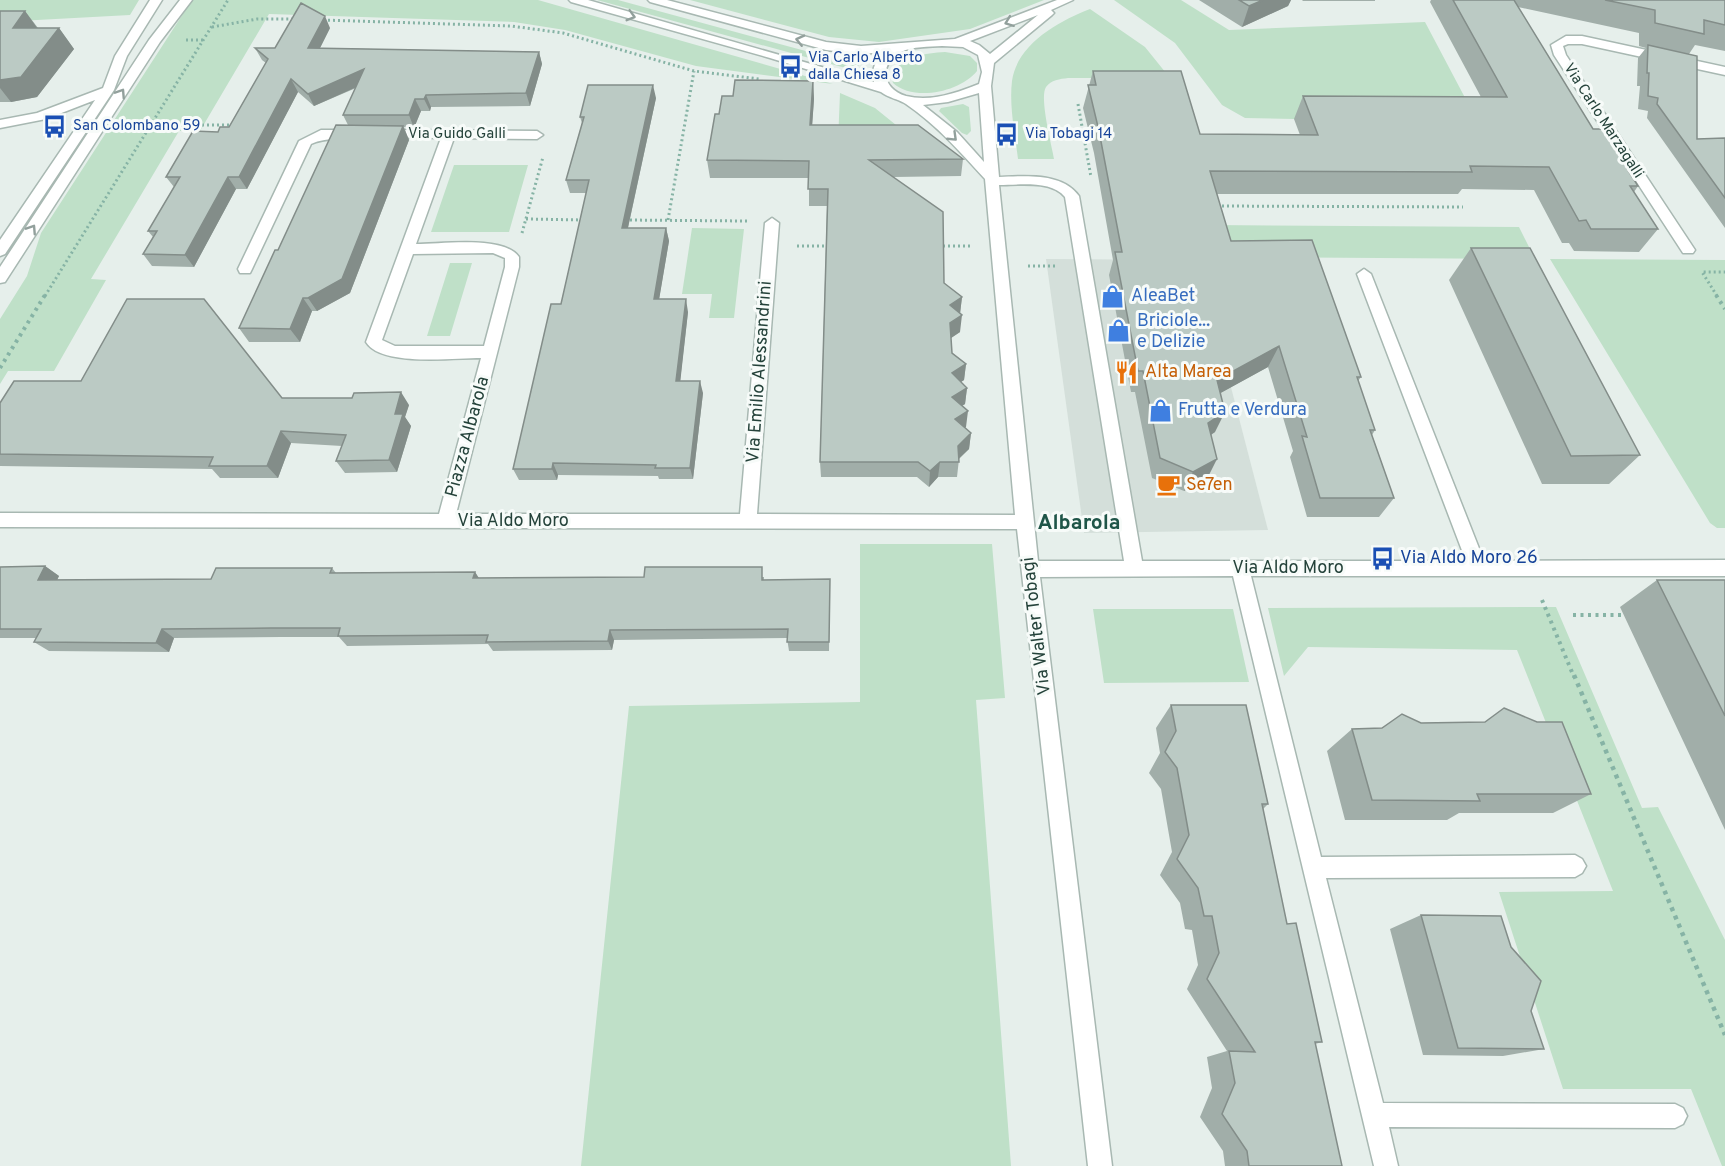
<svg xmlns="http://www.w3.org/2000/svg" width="1725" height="1166" viewBox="0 0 1725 1166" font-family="Overpass,sans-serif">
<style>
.built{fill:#d4dfda}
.green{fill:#bfe0c8}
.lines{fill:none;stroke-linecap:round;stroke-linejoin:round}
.minor-casing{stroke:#a8b8b2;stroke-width:3}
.path-far2{stroke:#86b3a5;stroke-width:3;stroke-dasharray:2 3;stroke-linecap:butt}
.path-far1{stroke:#86b3a5;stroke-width:4;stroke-dasharray:3 4.5;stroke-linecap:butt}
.path{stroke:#86b3a5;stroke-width:4.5;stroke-dasharray:4 5;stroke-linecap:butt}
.minor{fill:#fff;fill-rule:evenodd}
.wall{fill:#a1aea9}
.shaded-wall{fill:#838d89}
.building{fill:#bbcac4;stroke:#838d89;stroke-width:1.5}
.oneway{stroke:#92a09c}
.labels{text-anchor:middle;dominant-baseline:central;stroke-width:6;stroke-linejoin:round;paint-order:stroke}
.far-transit-label{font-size:15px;fill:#164399;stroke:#f7fbf9;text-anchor:start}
.far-street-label{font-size:15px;fill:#24423a;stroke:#f7fbf9}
.shop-label{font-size:18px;fill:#366cbe;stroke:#f7fbf9;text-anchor:start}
.street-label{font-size:18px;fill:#24423a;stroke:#f7fbf9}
.food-label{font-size:18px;fill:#c56008;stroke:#f7fbf9;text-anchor:start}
.transit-label{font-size:18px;fill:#164399;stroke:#f7fbf9;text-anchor:start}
.quarter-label{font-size:21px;font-weight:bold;fill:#1f5548;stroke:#f7fbf9}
</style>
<rect width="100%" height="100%" fill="#e6efeb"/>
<path class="built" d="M1046 259 1198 260 1268 530 1084 533Z"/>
<path class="green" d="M0 0H139L130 15 0 22Z
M192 0H538L833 84 696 66 565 30 514 22 269 14 200 131H179L91 279 106 280 54 371H8L0 384V319L27 276 41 233Z
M597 0H618L813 53 860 60 857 70H853Z
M690 0H1044L970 29 879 42 829 37Z
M1114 0H1181L1229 30 1425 22 1472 111 1294 119 1245 118 1222 105 1175 43Z
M1090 9 1145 47 1170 78H1068C1060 79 1051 80 1046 87 1039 98 1052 146 1054 159H1018C1015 134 1009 106 1012 81 1017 44 1059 21 1090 9Z
M945 52 970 56 977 63V71C960 92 914 102 893 83L891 74C903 57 925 53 945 52Z
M840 93 875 108 917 142H838Z
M963 104 969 107 971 131 967 135 962 133 939 111 941 108Z
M454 165H528L509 232H431Z
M1211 225 1519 227 1535 259 1220 257Z
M692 228 744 229 734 318H709L712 294H682Z
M1550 259 1725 260V528H1717L1710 523Z
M450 263H472L450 336H427Z
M860 544H992L1005 698 976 700 1011 1166H581L629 706 860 702Z
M1556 607 1642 808 1658 807 1725 940V1166H1722L1691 1089H1563L1499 892 1613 891 1517 650 1308 647 1284 676 1268 608Z
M1093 609H1233L1249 682 1104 683Z"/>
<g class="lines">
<defs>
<path id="minor" d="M150 0H162L127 56 114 90 5 254 0 256V240L95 100 46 119 0 128V120L37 113 103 88 115 56Z
M180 0H192L160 42 5 282 0 283V267L149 40Z
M569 0H588L874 82C871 70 875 60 885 52L861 54 826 50 650 2 648 0H667L826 42 861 46 955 39 1057 0H1073L1051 10 1054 13 1052 15 994 63 991 86 999 177C1025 176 1062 172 1079 196L1142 561H1466L1357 274 1364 269 1371 274 1484 561 1725 560V576H1251L1321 857 1575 855 1582 859 1586 866 1582 873 1575 877 1326 878 1383 1103 1675 1104 1683 1108 1687 1116 1683 1124 1675 1128 1389 1127 1398 1166H1374L1233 576 1040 577 1112 1166H1088L1017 529 0 527V513L439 514 481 358C454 358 381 367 366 342L441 138 378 137 377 134 378 131 383 130 537 131 543 135 537 139 454 138 416 244C442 244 504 235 519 257V267L456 514H740L765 223 772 218 779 223 757 514 1015 515 985 179C961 153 937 125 906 104 898 99 889 98 881 92L770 58 571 2ZM1038 15 990 54 979 45 970 41ZM942 46 963 47 978 55 982 72 979 84C957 93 931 102 906 96 882 89 878 64 901 52 913 46 929 47 942 46ZM979 93 984 162 957 132 923 105 948 102ZM999 185C1019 185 1051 180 1065 197L1124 561H1038ZM493 253 505 258V267L484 346H395L382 340 413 254Z
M1566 36H1582L1725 67V75L1582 44H1568L1563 46 1566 55 1693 247 1695 250 1693 253H1683L1554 55 1551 45Z
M321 130H355L361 134C353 141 327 136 311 144L252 269 250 273H240L238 269 299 141Z"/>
</defs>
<use href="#minor" class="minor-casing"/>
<path class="path-far2" d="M323 20 511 26 563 33 694 71 759 79
M212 27 257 19H295
M186 40H203
M1078 104 1091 177
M152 125H235
M1217 206 1463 207
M526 219 585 220
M625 220 747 221
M668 220 694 71
M522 233 543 157
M797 246H829
M943 246H972
M1028 266H1057
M45 296 228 0
M1717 296 1702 272H1725"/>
<path class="path-far1" d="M1716 295 1725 309
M0 368 45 295
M1542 600 1574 677
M1573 615H1624"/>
<path class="path" d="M1574 675 1725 1035"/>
<use href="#minor" class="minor"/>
</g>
<path class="wall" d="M1199 0H1291L1288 6 1242 27Z
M1302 0H1375V1H1303Z
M1431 0H1725V51L1695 45 1689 54 1697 139 1725 138V228L1647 118 1648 111 1638 109 1640 86H1637L1638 58 1646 48 1639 46V33L1518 7 1593 129 1638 186 1634 192 1658 229 1639 252 1574 251 1569 243H1562L1534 190 1462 189 1458 194H1217L1231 241 1361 377 1358 381 1375 430 1372 435 1394 498 1379 517H1307L1290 457 1293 451 1268 367 1220 393 1215 432 1211 435 1207 479 1184 491 1152 478 1135 392H1131L1109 275 1113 260 1094 153 1083 108 1093 71 1200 134 1300 135 1294 119 1303 96 1481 97 1430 2Z
M0 11H25L38 28H59L74 49 37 97 11 102H0Z
M330 28 320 48 539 52 542 64 530 106 431 107 430 111H421L414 128 404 127 409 140 350 293 317 311H312L300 342H249L239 328 278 250 348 125 343 115 356 88 314 106 298 92 247 189H236L194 267 152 266 143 254 153 237 148 231 174 187 166 177 218 132 229 127 266 63 262 60 255 48H275Z
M813 81 814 99 812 125 963 159 961 176 894 177 944 283 962 297 960 313V332L951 338 952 353 966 364 964 380 961 382 967 388 965 404 962 406 966 427 965 428 971 433 969 449 959 459 957 477H938L929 487 917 477H821L820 462 827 206H809V178H710L707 160 719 114 733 96Z
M656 98 628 228H666L669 241 659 299 688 312 680 381 703 393 693 479H659L658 476 558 475 557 480H519L513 469 561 304 586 193H570L566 180 582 123 580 117Z
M1471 248 1640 455 1609 484H1542L1449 280Z
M352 398 409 405 405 417 411 426 397 472 345 473 336 461 342 446 291 443 278 478H220L212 469 0 466V403Z
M45 566 59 576 57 580 211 579 332 568 336 573 475 572 479 578 764 577V580L830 579 829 651H789L787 638 614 640 612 650 493 651 488 644 347 646 339 637H281L174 638 169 652 49 651 34 642 36 638H0V567Z
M1657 580H1725V830L1620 607Z
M1171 705 1268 804 1263 809 1287 924 1322 1042 1315 1044 1342 1166H1225L1223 1151 1200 1117 1212 1088 1207 1057 1227 1051 1187 989 1198 965 1192 930 1185 929 1180 903 1160 875 1172 852 1161 789 1149 773 1160 753 1156 728Z
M1421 723 1591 794 1553 813H1459L1447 820H1345L1327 751 1352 729 1382 728Z
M1421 915 1544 1049 1503 1056 1423 1055 1390 929Z"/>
<path class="shaded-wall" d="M1263 0H1291L1288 6 1242 27 1249 6Z
M25 11 40 32 13 28Z
M325 16 330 28 314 60 308 48Z
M59 28 74 49 37 97 11 102 0 88V80Z
M539 52 542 64 530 106 526 93Z
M364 69 370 81 314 106 308 94Z
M291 79 298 92 247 189 239 177Z
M813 81 814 99 811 142 810 125Z
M653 85 656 98 625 241 622 228Z
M426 95 431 107 430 111 424 99Z
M415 99 421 111 414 128 409 115Z
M403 126 409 140 350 293 317 311 308 298Z
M228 177 236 189 194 267 185 255Z
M666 228 669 241 657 312 654 299Z
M962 297 960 314 950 305Z
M303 298 312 311 300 342 290 329Z
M686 299 688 312 679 393 676 381Z
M962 315 960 332 948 340 950 323Z
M1279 346 1268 367 1208 400 1217 380Z
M966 364 964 380 950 389 952 373Z
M700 381 703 393 693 479 690 468Z
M967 388 965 404 950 413 952 397Z
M401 392 409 405 405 417 411 426 397 472 389 460 395 414Z
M968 411 966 427 953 435 955 419Z
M1225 412 1215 432 1198 443 1208 423Z
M281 431 291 443 278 478 267 466Z
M971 433 969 449 956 461 958 446Z
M1217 459 1207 479 1184 491 1193 472Z
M940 462 938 477 929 487 930 471Z
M553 463 558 475 557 480 552 469Z
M45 566 59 576 52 590 38 580Z
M475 572 481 582 473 578Z
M162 629 174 638 169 652 156 643Z
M610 630 614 640 612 650 608 641Z"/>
<path class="building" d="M1239 0H1263L1249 6Z
M1453 0H1514L1593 129H1602L1638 186H1630L1658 229H1591L1586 220 1579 221 1549 167 1470 166 1472 172 1210 171 1231 241 1312 240 1361 377H1357L1375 430H1370L1394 498H1320L1302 436 1307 437 1279 346 1217 380 1225 412 1208 423 1217 459 1193 472 1160 458 1143 371H1138L1115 252H1122L1099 131 1088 85H1096L1093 71H1181L1200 134 1318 135 1303 96 1507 97Z
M1605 0H1725V25L1704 20V34L1655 23V10Z
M301 3 325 16 308 48 539 52 526 93 426 95 424 99H415L409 115H343L364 69 308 94 291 79 239 177H228L185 255 143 254 157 231H148L180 177H166L193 131 218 132 220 127H229L268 59 255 48H275Z
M0 11H25L13 28H59L21 77 0 80Z
M1648 45 1697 56V139L1725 138V198L1657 104 1658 98 1648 96 1649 73H1647Z
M735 80 813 81 810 125H918L963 159 869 160 943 212 944 283 962 297 950 305 962 315 950 323 952 353 966 364 952 373 967 388 952 397 968 411 955 419 971 433 958 446 959 462H940L930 471 918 462H820L828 189H808L809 161 707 160 715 114H719L722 96H733Z
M588 85H653L622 228H666L654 299H686L676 381H700L690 468H655L656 465 553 463 552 469H513L551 304H561L589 180H566L584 117H580Z
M336 125 403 126 342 279 308 298H303L290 329 239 328 275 250H278Z
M1471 248H1530L1640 455 1571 456Z
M127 299H204L282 398H352L354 393 401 392 395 414H403L389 460 336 461 346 435 281 431 267 466H209L213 457 0 454V403L14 381H81Z
M45 566 38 580 211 579 216 568H332L330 573 475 572 473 578 644 577 645 567H762V580L830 579 829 642H787L788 629 610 630 608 641 486 642 488 635 338 636 340 628H271L162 629 156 643 34 642 41 629H0V567Z
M1657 580H1725V716Z
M1171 705H1246L1268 804H1262L1287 924 1296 923 1322 1042H1315L1342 1166H1249L1247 1151 1222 1114 1235 1083 1229 1051 1255 1052 1207 979 1219 953 1212 916H1204L1198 888 1177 859 1189 835 1177 768 1165 752 1176 731Z
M1504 708 1537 722H1562L1591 794H1477L1480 801 1372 800 1352 729 1382 728 1402 714 1421 723 1485 722Z
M1421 915 1501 916 1511 947 1541 981 1531 1011 1544 1049 1458 1048Z"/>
<defs><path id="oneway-chevron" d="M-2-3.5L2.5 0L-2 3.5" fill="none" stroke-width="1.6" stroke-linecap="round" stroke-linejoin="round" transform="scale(1.5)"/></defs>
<g class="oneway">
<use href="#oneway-chevron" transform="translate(631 16) rotate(16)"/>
<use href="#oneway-chevron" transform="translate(1009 22) rotate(159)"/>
<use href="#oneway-chevron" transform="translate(800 40) rotate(-167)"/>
<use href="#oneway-chevron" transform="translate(121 93) rotate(-57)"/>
<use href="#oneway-chevron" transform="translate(953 137) rotate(44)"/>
<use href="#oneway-chevron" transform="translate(32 229) rotate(-57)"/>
</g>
<defs>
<symbol id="bus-bare" viewBox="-9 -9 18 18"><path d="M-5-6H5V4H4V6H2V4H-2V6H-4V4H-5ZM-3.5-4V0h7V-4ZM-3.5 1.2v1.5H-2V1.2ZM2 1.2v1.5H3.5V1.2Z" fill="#1a4fb4" stroke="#f7fbf9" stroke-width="2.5" paint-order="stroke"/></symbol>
<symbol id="shop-bare" viewBox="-9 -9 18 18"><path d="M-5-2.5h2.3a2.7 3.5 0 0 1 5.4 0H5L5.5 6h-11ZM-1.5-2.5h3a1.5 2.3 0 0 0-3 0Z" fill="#3f7fe0" stroke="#f7fbf9" stroke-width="2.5" paint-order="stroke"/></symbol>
<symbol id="restaurant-bare" viewBox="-9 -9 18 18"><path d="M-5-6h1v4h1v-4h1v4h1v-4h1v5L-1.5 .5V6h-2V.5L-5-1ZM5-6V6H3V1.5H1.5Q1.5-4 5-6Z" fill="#e8710a" stroke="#f7fbf9" stroke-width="2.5" paint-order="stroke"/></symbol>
<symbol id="cafe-bare" viewBox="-9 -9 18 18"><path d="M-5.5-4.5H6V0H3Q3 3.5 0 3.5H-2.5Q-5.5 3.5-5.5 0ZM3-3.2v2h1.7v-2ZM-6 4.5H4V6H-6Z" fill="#e8710a" stroke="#f7fbf9" stroke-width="2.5" paint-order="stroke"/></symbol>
</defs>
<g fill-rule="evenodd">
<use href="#bus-bare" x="774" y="50" width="33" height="33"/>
<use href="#bus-bare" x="38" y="110" width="33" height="33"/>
<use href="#bus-bare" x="990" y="118" width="33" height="33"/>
<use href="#shop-bare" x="1096" y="280" width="33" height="33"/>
<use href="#shop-bare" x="1102" y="314" width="33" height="33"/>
<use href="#restaurant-bare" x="1110" y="356" width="33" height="33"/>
<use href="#shop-bare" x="1144" y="394" width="33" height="33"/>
<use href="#cafe-bare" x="1152" y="468" width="33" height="33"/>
<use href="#bus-bare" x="1366" y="542" width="33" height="33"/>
</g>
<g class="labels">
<g class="far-transit-label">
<text x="808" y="58">Via Carlo Alberto<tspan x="808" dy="17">dalla Chiesa 8</tspan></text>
<text x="73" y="126">San Colombano 59</text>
<text x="1025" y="134">Via Tobagi 14</text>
</g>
<g class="far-street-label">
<text transform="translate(1603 121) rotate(57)">Via Carlo Marzagalli</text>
<text x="457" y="134">Via Guido Galli</text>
</g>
<g class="shop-label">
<text x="1131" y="296">AleaBet</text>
<text x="1137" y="321">Briciole...<tspan x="1137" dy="21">e Delizie</tspan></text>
<text x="1178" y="410">Frutta e Verdura</text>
</g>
<g class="street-label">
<text transform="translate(760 372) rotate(-86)">Via Emilio Alessandrini</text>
<text transform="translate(468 437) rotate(-75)">Piazza Albarola</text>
<text x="513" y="521">Via Aldo Moro</text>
<text x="1288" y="568">Via Aldo Moro</text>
<text transform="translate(1037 626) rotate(-97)">Via Walter Tobagi</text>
</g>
<g class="food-label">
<text x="1145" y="372">Alta Marea</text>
<text x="1186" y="485">Se7en</text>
</g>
<g class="transit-label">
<text x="1400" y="558">Via Aldo Moro 26</text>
</g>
<g class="quarter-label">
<text x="1079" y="523">Albarola</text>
</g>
</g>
</svg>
